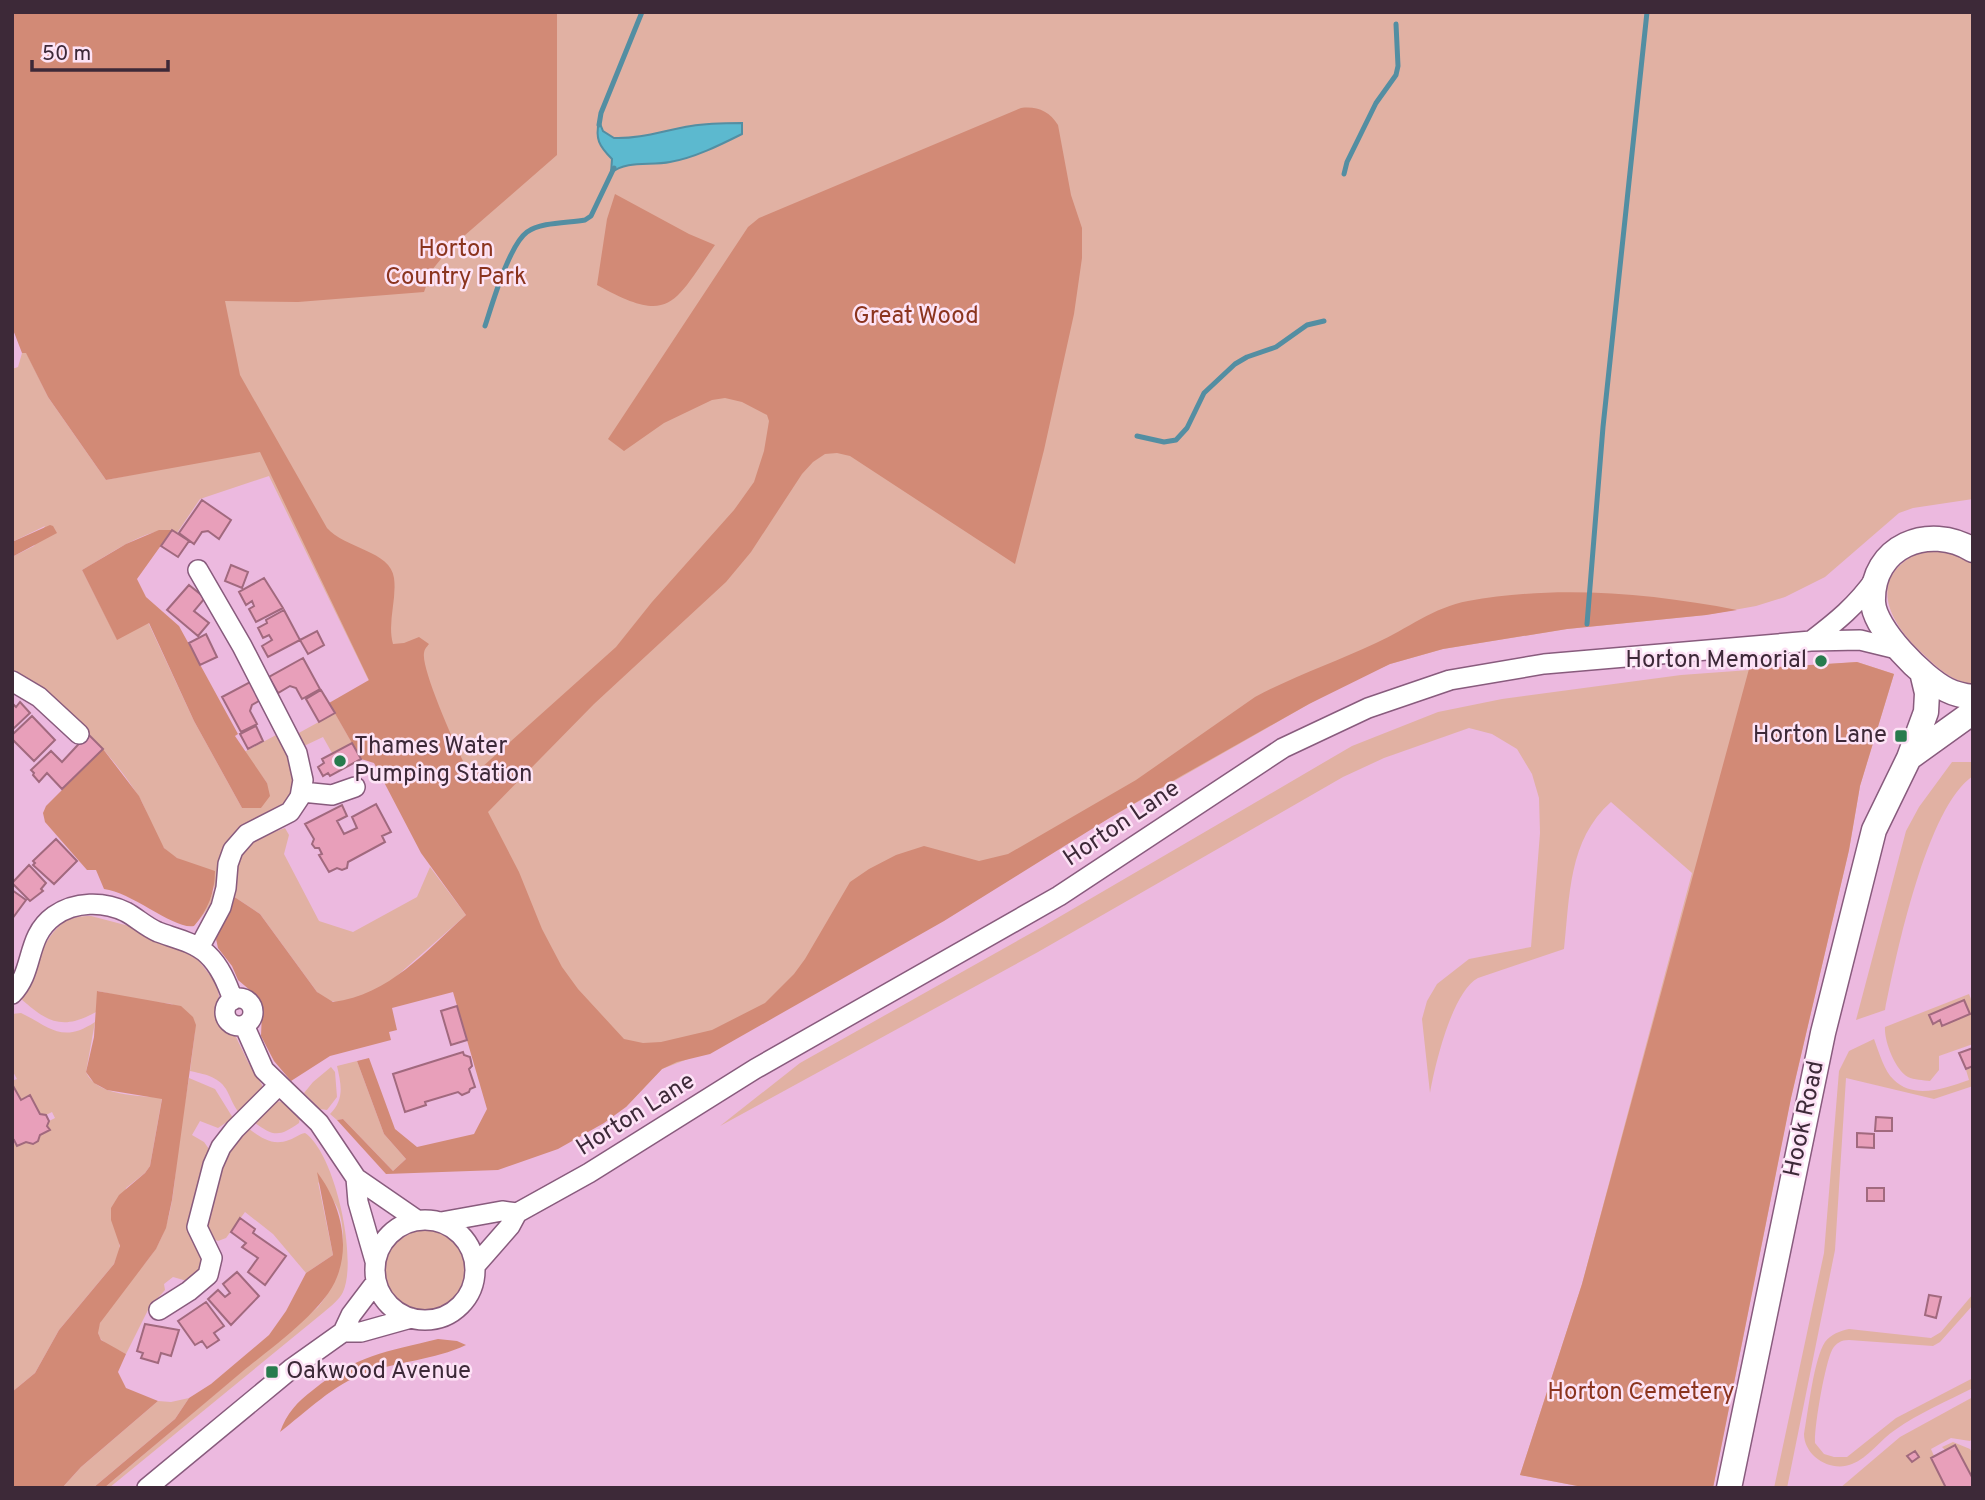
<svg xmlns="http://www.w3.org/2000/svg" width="1985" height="1500" viewBox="0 0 1985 1500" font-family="Overpass,sans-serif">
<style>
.green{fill:#e1b1a3}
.forest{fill:#d28a76}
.water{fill:#5cb9cf;stroke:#538ea2;stroke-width:2}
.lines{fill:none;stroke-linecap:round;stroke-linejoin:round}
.stream{stroke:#538ea2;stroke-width:5}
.building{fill:#e89fba;stroke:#a1697e;stroke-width:2}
.minor-casing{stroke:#885b7d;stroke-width:22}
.major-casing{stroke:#885b7d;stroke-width:27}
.minor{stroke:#fff;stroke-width:19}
.major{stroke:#fff;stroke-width:24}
.poi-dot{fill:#277b4d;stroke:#fde3f6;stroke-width:2.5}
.labels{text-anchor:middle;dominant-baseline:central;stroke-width:5;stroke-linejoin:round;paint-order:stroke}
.park-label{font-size:24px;fill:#8b341e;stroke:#fde3f6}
.poi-label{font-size:24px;fill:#3d2938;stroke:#fde3f6;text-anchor:end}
.street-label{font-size:24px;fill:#3d2938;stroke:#fde3f6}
</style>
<rect width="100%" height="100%" fill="#ecb9df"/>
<path class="green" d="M12 12H1973V499L1913 508 1899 513 1825 577 1785 597 1756 606 1706 615 1567 629 1443 649 1390 664 1344 684 688 1059 662 1069 626 1107 369 681 269 476 200 499 177 533C156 520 102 559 82 570L117 639 148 622 194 721 242 808H261L267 783 244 752 278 734 292 760 296 783 287 804 248 826 211 904 200 919 214 890V872C198 866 178 862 166 850 153 837 149 813 139 797 118 762 68 708 35 683L30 684 12 675V557L34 546 45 526 12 542V369L18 367 22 353 26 352 48 397 106 480 150 471Z
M1930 548 1964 556 1973 563V684C1950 681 1938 668 1922 653 1882 616 1867 571 1930 548Z
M1857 662 1894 674 1860 786 1849 850 1791 1098 1713 1488H1588L1520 1475 1582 1284 1692 873 1611 802C1568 840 1570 896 1564 949L1478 978C1452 992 1435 1065 1430 1093L1422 1019 1427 1001 1437 984 1469 959 1531 947 1540 833 1539 798 1532 774 1517 749 1492 734 1469 728 1384 758 1343 777 1038 952 720 1126 800 1063 1042 927 1352 746 1438 712 1502 699 1681 675Z
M335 713 352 743 332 753 323 737 304 746 297 734Z
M1952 762H1973V776C1927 806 1896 955 1885 1010L1856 1020 1906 831 1919 807Z
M285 828 289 835 284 854 319 921 353 932 417 897 430 867 466 915 390 982C375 991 349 1006 331 1001 326 1000 321 996 317 992L260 914 233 896C233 887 233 877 234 868 237 845 267 835 285 828Z
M91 916 129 926 195 956 216 983 219 996 216 1014 219 1025 236 1037 248 1062 262 1085V1091L241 1115C233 1106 231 1098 226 1089 218 1076 203 1074 190 1071L195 1031 172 1004 138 1000 98 991 96 1012C62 1031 47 1022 20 998 30 976 44 936 64 922 72 917 82 916 91 916Z
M1969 994 1973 1004V1044L1939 1056V1070L1930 1081C1923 1080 1914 1080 1908 1077 1895 1070 1884 1041 1885 1027Z
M21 1013C50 1027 62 1044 95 1022L86 1072C97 1097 139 1095 162 1098L150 1166 145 1173 126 1188 118 1235 120 1249 114 1264 59 1330 35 1373 12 1392V1141L17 1146 26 1142 33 1144 38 1141 40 1135 49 1130 47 1126 49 1121 55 1118 52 1112 46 1115 40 1114 30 1096 21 1100 12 1084V1081L17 1079 12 1070V1014Z
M1874 1039C1879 1052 1884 1071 1894 1080 1914 1100 1946 1088 1969 1080L1966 1070 1973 1067V1086L1934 1099 1846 1078 1835 1250 1787 1488H1774L1824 1253 1839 1071 1849 1051Z
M357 1061 384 1134 406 1159 393 1171 343 1119 337 1120 330 1114C345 1099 341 1084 337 1066Z
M331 1067 335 1072 337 1097 327 1110 320 1109 304 1093 313 1082Z
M189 1078 215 1089 233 1118 218 1128 200 1121 192 1135 204 1142 209 1149 204 1254 201 1269 187 1281 173 1277 164 1284 165 1290 149 1308 126 1354C118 1349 98 1343 98 1332 97 1313 146 1266 156 1248 174 1218 174 1181 178 1148 181 1125 185 1101 189 1078Z
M274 1101 284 1102 300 1118 299 1123C277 1139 272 1135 251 1120Z
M245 1126C259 1136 271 1147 289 1140 295 1138 299 1134 305 1133 335 1153 358 1259 343 1292 339 1300 331 1306 324 1312L109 1488H104L318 1307C339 1282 350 1240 338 1209 334 1199 324 1190 318 1182L333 1255 306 1273 273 1234 245 1212 226 1238 218 1241 211 1238 205 1223 217 1169Z
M382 1269a42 42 0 1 1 84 0a42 42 0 1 1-84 0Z
M1973 1294V1305L1940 1342 1933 1346 1849 1340C1841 1340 1836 1343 1832 1350 1825 1364 1814 1427 1815 1443L1824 1454 1834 1457H1847L1896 1418 1973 1378V1388C1947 1401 1919 1413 1895 1430 1881 1439 1868 1458 1852 1464 1831 1473 1804 1456 1804 1434 1808 1413 1814 1358 1825 1342 1831 1334 1840 1331 1849 1329L1931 1338 1941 1332Z
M1973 1397V1438L1970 1441 1951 1438 1931 1449 1934 1456 1931 1458 1946 1488H1840L1900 1437Z
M189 1398 175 1419 93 1488H62L81 1467 158 1401 171 1402Z
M1953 1442 1970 1449 1973 1455V1479L1955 1445 1945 1450 1942 1447Z"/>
<path class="forest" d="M12 12H557V155L449 249 432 270 424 292 298 302 225 301 240 375 327 528C344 548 391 551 394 578 397 600 387 622 393 644L404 643 419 637 429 644C426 648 425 648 424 653 421 671 461 758 471 777L616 647 652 602 734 510 754 482 764 451 769 421 767 415 742 402 725 398 712 400 664 423 624 451 608 439 748 227 759 218 1021 108C1037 106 1049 111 1058 125L1071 195 1082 228V258L1074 314 1044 450 1015 564 850 456 837 453 825 454 813 462 802 474 751 552 726 582 594 704 488 812 519 872 542 929 562 967 578 989 624 1039 643 1043 661 1042 712 1030 765 1003 794 974 805 959 850 882 869 869 896 855 924 846 979 861 1008 854 1136 780 1255 697C1294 676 1336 662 1376 643 1407 629 1434 607 1468 601 1556 585 1649 593 1737 610L1706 615 1567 629 1443 649 1390 664 1309 704 1183 775 1111 817 944 921 731 1042 710 1054 677 1062 662 1069 626 1107 604 1123 558 1149 498 1170 386 1174 337 1120 343 1119 393 1171 406 1159 384 1134 357 1061 369 1058 395 1129 417 1147 474 1134 487 1109 453 992 392 1008 397 1030 389 1032 391 1040 330 1056 291 1081 274 1061 261 1036 262 1012 258 997 238 980 232 966 218 948 216 939 233 896 260 914 317 992 333 1002C389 995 426 951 466 915L421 853 374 763 361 759 329 703 369 680 260 452 106 480 48 397 26 353H22L12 327Z
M615 194 689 234 715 245C673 304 671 326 597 285L607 219Z
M50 525 53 526 57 533 12 557V542Z
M159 530H172L137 579 146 597 179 626 238 734 235 736 267 783 270 796 261 808H242L194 721 149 623 117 640 82 570 126 544Z
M1857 662 1894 674 1860 786 1849 850 1791 1098 1713 1488H1588L1520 1475 1582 1284 1749 669Z
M103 749 139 796 164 848 177 858 215 871C215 892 208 910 194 926 174 930 132 892 104 889L96 870H87L45 822 43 813 46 806Z
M97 991 181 1006 193 1017 196 1025 172 1200 166 1228 156 1249 100 1323 98 1333 101 1340 126 1354 118 1372 126 1388 158 1401 81 1467 62 1488H12V1392L35 1373 59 1330 114 1264 120 1246 111 1220V1208L119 1195 145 1173 150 1166 162 1099 107 1090 94 1083 86 1072 94 1037Z
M317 1172C339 1201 351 1242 337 1277 325 1310 271 1348 243 1371 197 1410 150 1449 104 1488H93L175 1419 189 1398 211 1384 269 1335 286 1311 306 1273 333 1255Z
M438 1339 457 1341 466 1345C434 1360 399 1361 366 1373 334 1384 306 1412 280 1432 287 1413 297 1402 313 1390 356 1355 386 1352 438 1339Z"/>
<path class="water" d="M599 121 603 131 614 138C641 139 665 130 691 126 708 123 725 123 742 123V134C720 145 694 158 670 162 650 166 627 160 611 173L612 159C599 146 595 139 599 121Z"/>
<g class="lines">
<path class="stream" d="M599 125 601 113 642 12
M1344 174 1347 162 1376 103 1396 75 1398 66 1396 24
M485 326C492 305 509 245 527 232 541 222 568 223 585 220L591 216 614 168
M1137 436 1164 442 1176 440 1187 428 1204 393 1235 364 1247 357 1276 347 1307 325 1324 321
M1587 624 1603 427 1647 12"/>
</g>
<path class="building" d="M202 500 231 520 219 539 208 531 202 532 194 544 179 533Z
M172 530 189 541 178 557 161 546Z
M231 565 248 572 242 588 225 581Z
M264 578 283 608 256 622 249 609 254 606 252 601 246 605 239 592Z
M189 585 205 598 194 611 209 623 198 636 167 610Z
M284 610 300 640 268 657 262 646 272 640 269 635 263 638 258 628 267 623 266 620Z
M317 631 324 645 308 654 300 640Z
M206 634 217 657 200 665 189 643Z
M303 658 320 689 302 699 296 688 290 686 278 693 269 677Z
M252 681 262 699 252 705 250 711 257 724 241 732 222 697Z
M321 690 335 713 319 722 306 699Z
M20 702 30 713 12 730V703L16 707Z
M32 716 55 740 34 761 12 739V735Z
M256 726 263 741 248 749 240 734Z
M88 734 103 749 62 789 47 773 39 782 33 775 34 773 31 770 51 751 62 762Z
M352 743 361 759 330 776 328 773 323 776 318 767 324 763 322 759Z
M376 804 391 832 382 836 385 842 348 862 347 868 342 870 337 868 329 872 319 855 322 854 319 848H315L312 844 314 839 305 824 342 805 347 816 337 821 344 834 357 828 352 817Z
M56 839 77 861 54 884 33 865 35 863 33 861Z
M29 865 46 883 41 889 43 891 30 901 12 883Z
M12 890 26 900 12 919Z
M1964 1000 1970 1014 1942 1026 1940 1020 1933 1024 1929 1015Z
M457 1006 467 1040 451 1045 441 1011Z
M1973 1048V1066L1966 1069 1959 1053Z
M463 1052 464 1055 470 1057 472 1066 469 1069 475 1087 470 1089 469 1092 462 1095 458 1092 425 1102 426 1105 405 1112 393 1074Z
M12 1084 21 1100 30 1095 40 1114 46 1115 49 1121 47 1126 50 1130 40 1135 38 1141 33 1144 26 1142 17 1146 14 1140 12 1141Z
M1876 1117 1892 1118V1131H1875Z
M1857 1133 1874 1134V1148L1857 1147Z
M1867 1188H1884V1201H1867Z
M240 1218 255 1229 253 1233 286 1256 265 1285 248 1272 258 1258 242 1247 246 1243 231 1232Z
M237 1272 259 1296 231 1325 208 1299 218 1290 225 1297 230 1293 223 1284Z
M1929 1295 1941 1297 1936 1318 1925 1315Z
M206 1302 224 1326 214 1333 219 1340 207 1348 202 1341 195 1345 178 1321Z
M145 1324 179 1330 171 1356 161 1353 158 1363 141 1358 143 1353 137 1351Z
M1955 1445 1973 1479V1488H1946L1931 1458Z
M1915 1451 1919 1457 1912 1462 1907 1456Z"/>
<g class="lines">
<defs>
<path id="minor" d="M198 570 242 646 297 753 303 780 300 797 290 812 247 834 233 850 228 864 226 888 221 907 199 948
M1811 641C1836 622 1857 605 1875 579
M12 681 39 697 79 734
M302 792 332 795 355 787
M12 994C35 971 25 937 54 916 75 901 104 901 126 912 137 918 146 927 158 932 174 938 194 942 207 954 220 966 227 983 233 1000
M225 1012a14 14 0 1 1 28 0a14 14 0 1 1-28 0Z
M244 1025 264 1070 319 1123 356 1178 417 1220
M356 1178 358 1202 375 1261
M375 1270a50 50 0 1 1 100 0a50 50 0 1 1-100 0Z
M441 1222 502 1211 517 1213
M475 1266 510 1226 517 1213 589 1173 755 1069 1059 896 1283 748 1368 708 1450 680 1544 664 1811 641 1860 640 1901 650
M159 1310 189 1291 208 1275 212 1258 197 1227 213 1165 221 1147 235 1129 278 1086
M343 1332H361L411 1318
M147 1488 291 1369 343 1332 351 1315 376 1282"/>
<path id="major" d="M1973 550C1929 523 1871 546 1873 602 1874 629 1923 678 1947 690 1955 694 1964 696 1973 697
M1909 758 1973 712
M1729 1488 1823 1033 1874 830 1909 758 1926 712 1927 693 1922 672"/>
</defs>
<use href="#minor" class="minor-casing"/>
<use href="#major" class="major-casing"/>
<use href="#minor" class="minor"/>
<use href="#major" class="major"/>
</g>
<g class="poi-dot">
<circle cx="1821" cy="661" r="7"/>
<rect x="1894" y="729" width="14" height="14" rx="3.5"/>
<circle cx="340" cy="761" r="7"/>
<rect x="265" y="1365" width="14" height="14" rx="3.5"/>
</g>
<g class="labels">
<g class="park-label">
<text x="456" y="250">Horton<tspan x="456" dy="28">Country Park</tspan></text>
<text x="916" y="317">Great Wood</text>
<text x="1641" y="1393">Horton Cemetery</text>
</g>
<g class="poi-label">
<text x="1807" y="661">Horton Memorial</text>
<text x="1887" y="736">Horton Lane</text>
<text x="354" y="747" text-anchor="start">Thames Water<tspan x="354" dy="28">Pumping Station</tspan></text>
<text x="286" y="1372" text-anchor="start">Oakwood Avenue</text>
</g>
<g class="street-label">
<text transform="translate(1122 824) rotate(-34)">Horton Lane</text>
<text transform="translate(636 1115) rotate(-32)">Horton Lane</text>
<text transform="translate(1805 1119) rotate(-78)">Hook Road</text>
</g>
</g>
<rect width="1985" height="1500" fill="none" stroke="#3d2938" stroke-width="28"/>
<path d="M32 60v10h136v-10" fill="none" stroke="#3d2938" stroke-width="3.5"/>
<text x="42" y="60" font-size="21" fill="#3d2938" stroke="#fde3f6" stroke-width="5" paint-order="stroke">50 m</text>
</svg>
